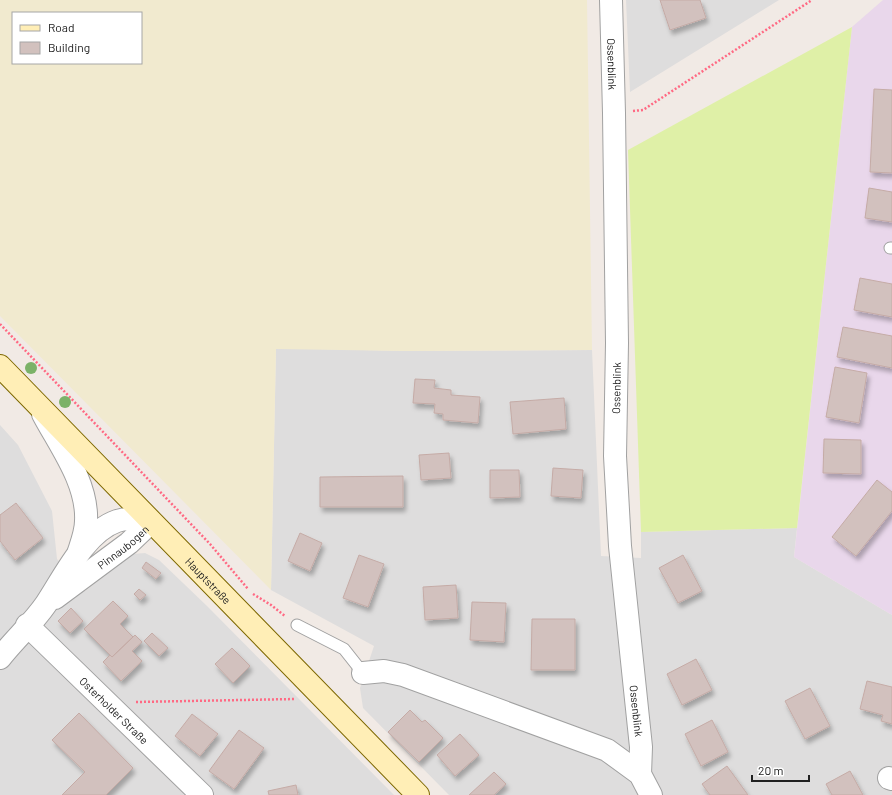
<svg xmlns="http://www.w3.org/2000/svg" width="892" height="795" viewBox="0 0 892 795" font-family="Barlow,sans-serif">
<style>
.residential{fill:#dedddd}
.industrial{fill:#e9d7eb}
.farmland{fill:#f1eacf;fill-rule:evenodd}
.grass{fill:#dff0a7}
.building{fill:#d2c1be;stroke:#c5aba6;filter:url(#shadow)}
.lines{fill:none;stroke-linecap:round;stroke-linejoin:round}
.service-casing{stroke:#a1a1a1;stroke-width:13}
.minor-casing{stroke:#a1a1a1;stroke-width:24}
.secondary-casing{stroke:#7e6800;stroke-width:24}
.path{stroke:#ff6983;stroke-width:2.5;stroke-dasharray:2 2;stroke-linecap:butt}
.service{stroke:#fff;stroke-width:11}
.minor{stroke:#fff;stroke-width:22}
.secondary{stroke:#ffeeb6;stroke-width:22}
.tree{fill:#7bb268}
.labels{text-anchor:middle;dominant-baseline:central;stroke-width:3;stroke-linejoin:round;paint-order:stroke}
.street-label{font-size:11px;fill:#202020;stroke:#fff}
</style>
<defs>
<filter id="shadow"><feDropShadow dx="2.5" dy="4.5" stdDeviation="2" flood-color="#0004"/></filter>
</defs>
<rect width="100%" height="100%" fill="#f1eae5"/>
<path class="residential" d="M626 0H779L630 92Z
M276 348 406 351 592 350 601 556 641 558V532L797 528 794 557 892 615V795H449L363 708 360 688 374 646 271 590Z
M0 425 18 445 52 511 57 559 85 591 133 554 145 553 159 560 207 606 394 795H0Z"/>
<path class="industrial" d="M883 0H892V615L794 557 852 27Z"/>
<path class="farmland" d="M0 0H587L592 350 406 351 276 349 271 590 0 316ZM13 13H141V63H13Z"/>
<path class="grass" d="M852 27 797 528 641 532 628 150Z"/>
<path class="building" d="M660 0H700L706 18 670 30Z
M874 89 892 90V173L870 172Z
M869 188 892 192V222L865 218Z
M860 278 892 284V317L854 310Z
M843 327 892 336V368L837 357Z
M835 367 867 373 859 423 826 417Z
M415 379 435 380 434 388 451 390V395L480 397 478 423 443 420V414L434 413 435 404 413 403Z
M564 398 566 429 513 434 510 402Z
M824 439 861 440V474L823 473Z
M449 453 451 478 421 480 419 455Z
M553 468 583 470 581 498 551 496Z
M490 470H519L520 497 490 498Z
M403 476V507H320V477Z
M877 480 892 492V511L856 556 832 537Z
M16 503 43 538 15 560 0 541V515Z
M300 533 322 543 310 571 288 561Z
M359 555 384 564 368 607 343 598Z
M683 555 702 591 678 603 659 568Z
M146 562 161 573 156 579 142 568Z
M456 585 458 618 425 620 423 587Z
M139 589 146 595 140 600 134 594Z
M113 601 128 616 120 624 133 637 112 657 84 629Z
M472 602 506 603 504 642 470 640Z
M71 608 83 621 70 633 58 621Z
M532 619H575V670H531Z
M152 633 168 648 159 656 144 641Z
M135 635 142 642 132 651 142 661 121 681 103 662 110 655 112 657Z
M232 648 250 666 233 683 215 664Z
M696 659 712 690 682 705 667 674Z
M867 681 892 687V724L881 721 883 715 860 709Z
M810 688 830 726 805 739 785 701Z
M410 710 422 722 425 720 443 738 419 762 388 732Z
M79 713 133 768 106 795H62L85 772 52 740Z
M192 714 218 734 200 756 175 736Z
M712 720 728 752 701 766 685 734Z
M239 730 264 748 234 789 209 771Z
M460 734 479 755 455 776 437 755Z
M727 766 748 795H710L702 784Z
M850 771 863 795H832L826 784Z
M494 772 506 784 494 795H469Z
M296 785 298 795H269L268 791Z"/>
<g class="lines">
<defs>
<path id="service" d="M890 248H892
M297 625 344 649 363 673"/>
<g id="minor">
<path id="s1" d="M611 0 614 113 617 343 615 456 620 546 641 747 640 774"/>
<path d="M43 414C60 446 88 483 86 521 86 531 82 542 79 551"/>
<path id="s2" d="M55 598 129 543 151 522"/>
<path id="s3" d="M27 625 202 795"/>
<path d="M0 658C15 639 33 623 46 604 64 577 85 532 117 521 128 517 140 520 151 522"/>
<path d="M363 673 384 671 403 675 607 750 640 774 651 795"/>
<path d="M889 778 892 779"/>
</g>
<g id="secondary">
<path id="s4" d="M0 366 418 795"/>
</g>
</defs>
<use href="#service" class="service-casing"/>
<use href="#minor" class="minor-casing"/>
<use href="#secondary" class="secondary-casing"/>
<path class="path" d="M633 111 643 110 812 0
M0 324 210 544 248 589
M253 594 271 605 285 616
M136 702 295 699"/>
<use href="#service" class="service"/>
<use href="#minor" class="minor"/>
<use href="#secondary" class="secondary"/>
</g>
<g class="tree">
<circle cx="31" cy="368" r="6"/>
<circle cx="65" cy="402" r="6"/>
</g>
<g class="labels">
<g class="street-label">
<text stroke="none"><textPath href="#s1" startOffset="64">Ossenblink</textPath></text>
<text transform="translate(616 388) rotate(-89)">Ossenblink</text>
<text stroke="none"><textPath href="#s2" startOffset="85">Pinnaubogen</textPath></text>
<text stroke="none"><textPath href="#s4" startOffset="299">Hauptstraße</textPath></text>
<text stroke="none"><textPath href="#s3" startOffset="122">Osterholder Straße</textPath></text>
<text stroke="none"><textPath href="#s1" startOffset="712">Ossenblink</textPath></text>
</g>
</g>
<rect x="12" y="12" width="130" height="52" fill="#ffffff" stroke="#a6a6a6"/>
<rect x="20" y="25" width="20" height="6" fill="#ffeeb6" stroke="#a6a6a6"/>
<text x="48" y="32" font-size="12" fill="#202020">Road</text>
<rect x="20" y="42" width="20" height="12" fill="#d2c1be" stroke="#a6a6a6"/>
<text x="48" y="52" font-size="12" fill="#202020">Building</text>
<path d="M752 775v6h57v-6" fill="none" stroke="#202020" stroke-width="2"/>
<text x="758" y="775" font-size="12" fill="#202020" stroke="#ffffff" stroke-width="3" paint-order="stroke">20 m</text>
</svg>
